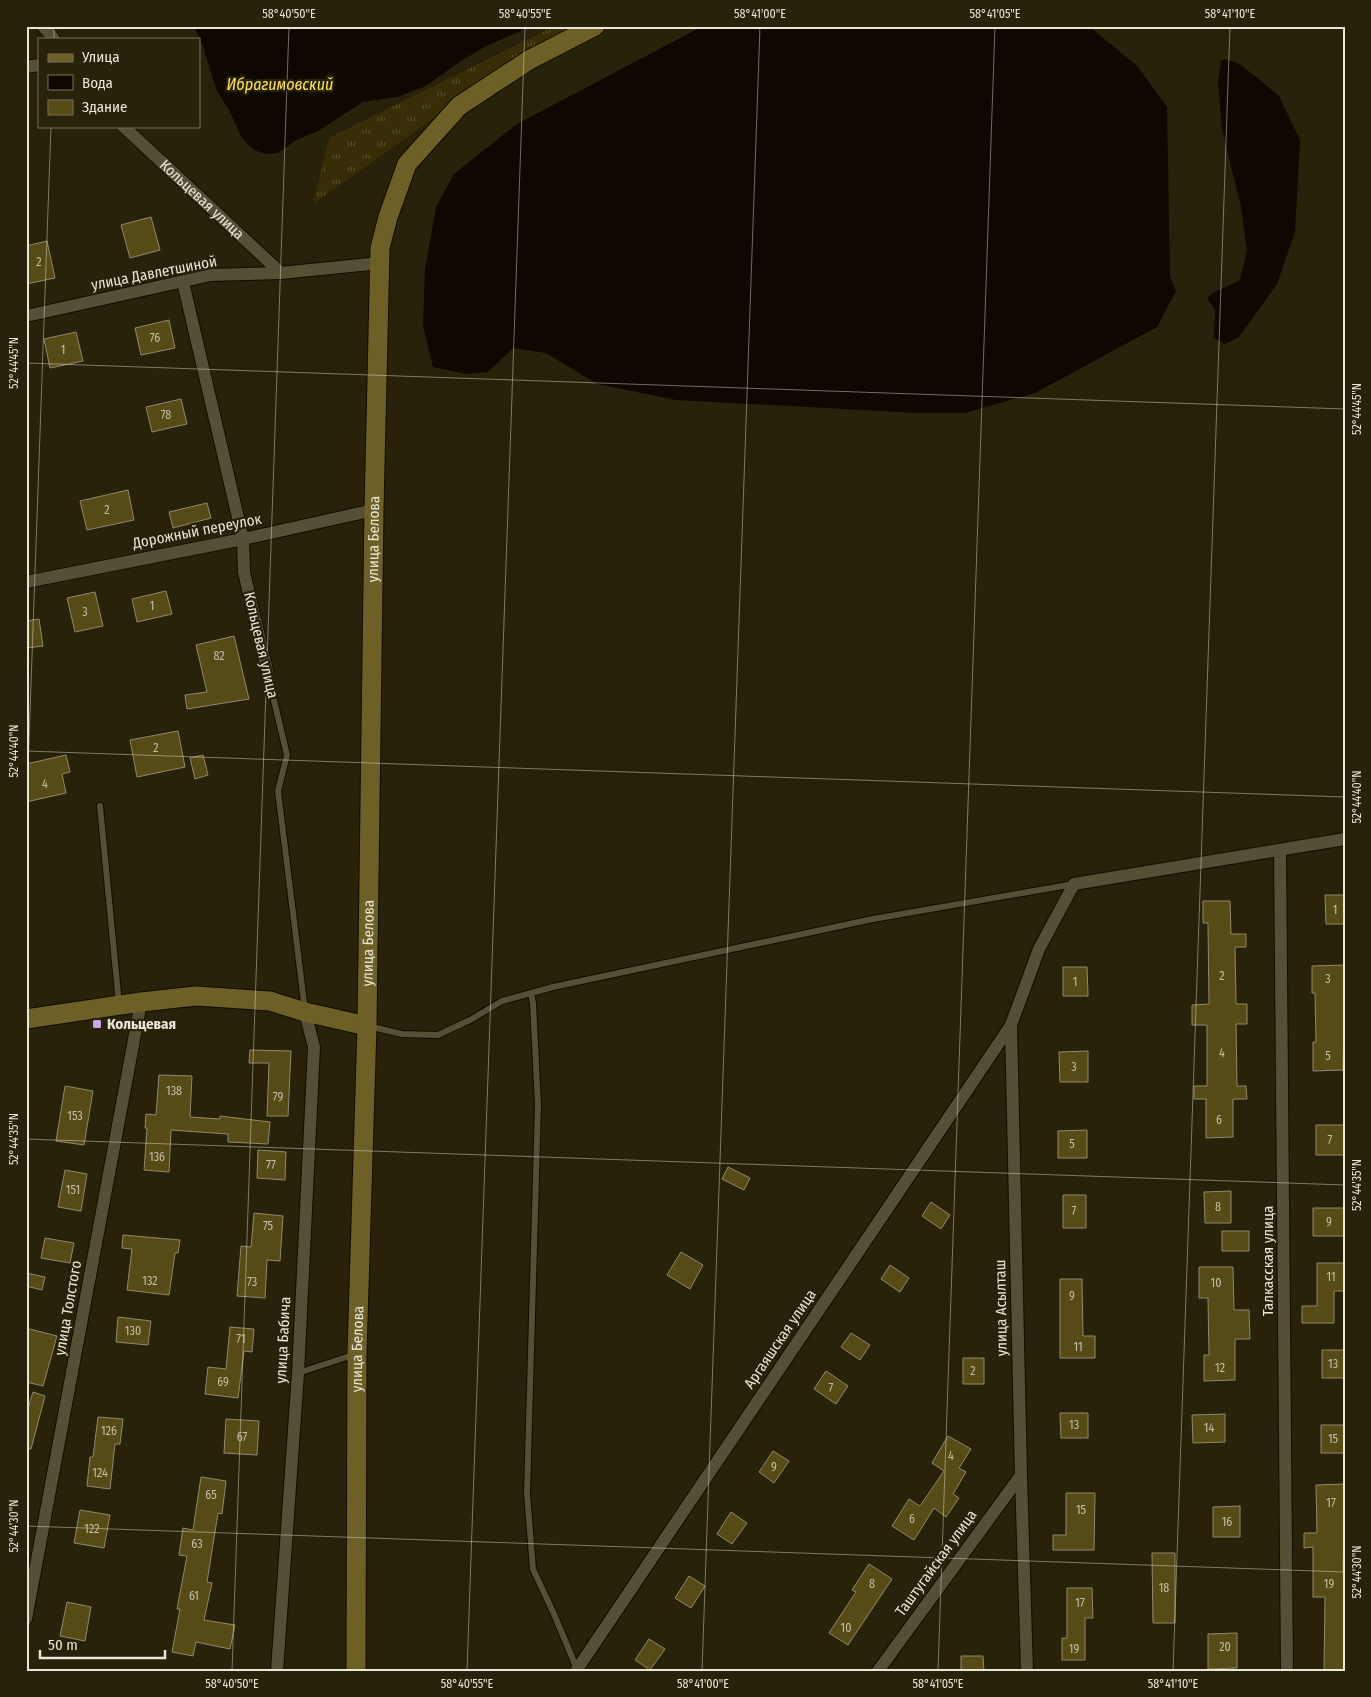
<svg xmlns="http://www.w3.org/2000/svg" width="1371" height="1697" viewBox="0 0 1371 1697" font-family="'Fira Sans Condensed',sans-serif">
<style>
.grass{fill:url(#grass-tufts)}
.water{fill:#0e0800}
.building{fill:#564b16;stroke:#8f896e}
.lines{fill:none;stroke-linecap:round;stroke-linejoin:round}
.lane-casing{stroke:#110b00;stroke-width:8}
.street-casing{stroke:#110b00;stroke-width:14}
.secondary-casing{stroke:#110b00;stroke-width:21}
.lane{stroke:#554f36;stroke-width:6}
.street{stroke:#554f36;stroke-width:12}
.secondary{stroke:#6c6026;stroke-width:19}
.ticks{fill:none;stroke:#eae6d8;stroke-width:1;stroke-opacity:0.45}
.poi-dot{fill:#c9a5ee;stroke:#28220a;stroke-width:2}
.labels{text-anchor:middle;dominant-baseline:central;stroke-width:4.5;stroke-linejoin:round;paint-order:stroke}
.number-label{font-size:12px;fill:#c5bfa8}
.street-label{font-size:15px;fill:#eae6d8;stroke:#28220a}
.poi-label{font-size:15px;font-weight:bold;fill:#eae6d8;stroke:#28220a;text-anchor:start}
.water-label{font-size:16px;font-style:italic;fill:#fee05f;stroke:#28220a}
.neatline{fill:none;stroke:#eae6d8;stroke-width:2}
.ticks-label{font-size:12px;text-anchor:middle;fill:#eae6d8}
</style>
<defs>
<pattern id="grass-tufts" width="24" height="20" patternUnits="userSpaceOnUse" patternTransform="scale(1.25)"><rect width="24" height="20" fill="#372e08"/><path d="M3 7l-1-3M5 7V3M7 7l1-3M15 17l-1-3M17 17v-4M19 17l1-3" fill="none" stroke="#544c2b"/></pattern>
</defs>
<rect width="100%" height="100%" fill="#28220a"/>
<path class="grass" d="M555 26H605L444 111 313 204 329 138Z"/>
<path class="water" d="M194 26H526L521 31 486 46 458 63 426 86 397 97 363 102 318 131 296 140 278 153 265 154 254 150 242 138 229 110 217 91 202 44Z
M703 26H1089L1138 67 1167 107 1170 277 1176 291 1157 327 1035 393 965 413H918L676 400 597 384 546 353 513 348 488 372 466 374 433 367 423 326 425 269 436 207 454 174 517 124Z
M1226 59 1240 64 1279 96 1300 140 1295 232 1277 284 1239 337 1225 344 1214 338 1215 310 1207 298 1211 294 1240 280 1247 251 1241 207 1222 129 1218 81 1221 61Z"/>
<path class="building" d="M151 217 160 250 130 258 121 225Z
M47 241 55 278 26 284V246Z
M169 320 175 348 141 355 135 328Z
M76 332 83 361 50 368 44 339Z
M181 399 187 424 152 432 146 407Z
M128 490 134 520 87 530 80 501Z
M207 503 211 518 173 528 169 512Z
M166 591 172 614 137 622 132 599Z
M95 592 103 626 75 632 67 598Z
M39 619 43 646 26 648V621Z
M234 636 249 699 187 709 185 695 207 692 196 645Z
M178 731 185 767 137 777 130 740Z
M66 755 70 772 62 774 66 793 26 802V764Z
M203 755 208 775 195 779 190 758Z
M1325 895H1345V924H1326Z
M1203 901H1230L1231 934H1246V947H1235L1236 1004H1247V1024H1236L1237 1086H1246L1247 1099H1233V1137L1206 1138V1099H1194V1086H1207V1025H1192V1005L1209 1004 1208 923H1203Z
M1345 965 1343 1070 1313 1071V1042H1316L1315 993H1312V966Z
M1063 967H1087L1088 996H1063Z
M250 1050 291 1051 288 1116H267L269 1063H249Z
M1088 1051V1082H1060L1059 1052Z
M159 1075 192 1076 190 1117 220 1119V1116L270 1122 268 1144 228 1142V1134L171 1130 169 1172 144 1170 147 1128H145L146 1114 156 1115Z
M65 1086 93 1091 84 1145 56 1141Z
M1316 1125H1345V1155H1316Z
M1087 1130V1158H1058V1131Z
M258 1150 286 1152 285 1180 257 1178Z
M728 1167 750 1178 744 1190 722 1179Z
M65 1170 87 1174 81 1211 58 1207Z
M1231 1191V1223H1205L1204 1192Z
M1063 1195H1086V1228H1063Z
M931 1202 950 1215 941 1229 922 1216Z
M1313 1208H1344V1236H1313Z
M254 1213 283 1216 280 1261 267 1260 265 1298 237 1296 241 1246 251 1247Z
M1222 1231H1249V1251H1222Z
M123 1235 180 1240 178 1253H175L169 1295 127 1290 132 1249 122 1248Z
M45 1238 74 1243 70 1263 41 1258Z
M681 1252 703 1265 690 1289 667 1275Z
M1317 1263H1345V1291H1334V1323H1302V1306H1317Z
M890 1265 909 1278 900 1292 881 1279Z
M1199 1267H1233L1234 1310H1249L1250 1339H1235V1380L1204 1381V1355H1209L1208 1298H1199Z
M26 1273 45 1277 42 1290 26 1286Z
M1060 1279H1082L1083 1336H1095V1358H1060Z
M118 1317 151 1321 148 1345 116 1342Z
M230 1327 254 1329 252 1352 244 1351 238 1398 205 1394 208 1367 226 1369Z
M26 1328 57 1336 43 1386 26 1382Z
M851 1333 870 1345 860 1360 841 1347Z
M1322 1350H1345V1378H1322Z
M963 1358H984V1384H963Z
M826 1371 848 1386 836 1404 814 1389Z
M33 1392 45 1396 31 1449 26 1448V1415Z
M1060 1413H1088V1438H1061Z
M1225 1414V1442L1193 1443 1192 1415Z
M98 1417 123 1419 120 1444H115L110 1489 87 1486 90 1457H93Z
M226 1419 259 1421 257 1455 224 1453Z
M1321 1425H1345V1453H1321Z
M948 1436 971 1449 959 1468 966 1472 953 1494 959 1498 946 1517 934 1508 914 1540 892 1526 909 1499 920 1506 944 1471 932 1463Z
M773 1451 789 1461 774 1483 759 1472Z
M201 1477 226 1481 222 1514 218 1513 207 1582 212 1583 204 1620 235 1625 230 1649 196 1642 193 1656 172 1652 180 1609H177L187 1556 179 1555 183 1528 193 1530Z
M1345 1484 1343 1571H1345V1671H1324L1325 1597H1313V1547L1304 1548V1533H1317L1316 1485Z
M1066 1493H1095L1094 1550H1053V1535H1066Z
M1240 1506V1537H1213V1507Z
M80 1510 110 1515 104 1548 74 1543Z
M731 1512 747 1523 732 1544 717 1534Z
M1152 1553H1175V1623H1153Z
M869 1564 892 1579 848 1645 829 1633 856 1592 852 1590Z
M689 1576 705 1586 691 1608 675 1598Z
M1067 1588H1092L1093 1618H1085V1660H1062V1638H1067Z
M67 1602 91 1607 85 1641 60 1636Z
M1237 1633V1668L1208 1669V1634Z
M649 1639 665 1649 650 1670 635 1660Z
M961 1656H983L984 1671H961Z"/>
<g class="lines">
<defs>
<path id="lane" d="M267 671 287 755 278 791 305 1010
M100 806 119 1004
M531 993 533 1003 538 1105 527 1493 533 1569 554 1614 577 1669
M368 1026 402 1034 438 1035 470 1020 502 1001 553 987 873 919 1074 884
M298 1373 356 1354"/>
<g id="street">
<path d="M43 26 54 39"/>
<path d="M26 67 39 65"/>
<path id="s1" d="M123 126 281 273"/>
<path d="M183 282 243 539 244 572 267 671"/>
<path d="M26 316 211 275 281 273 380 263"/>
<path d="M26 582 243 539 374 510"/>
<path d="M1280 851 1287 1671"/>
<path d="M26 1619 141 1002"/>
<path d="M277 1671 298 1373 314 1047 305 1012"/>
<path d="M576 1671 1011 1025"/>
<path d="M878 1671 1021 1475"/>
<path d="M1027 1671 1021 1475 1011 1025 1039 949 1074 884 1345 839"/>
</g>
<g id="secondary">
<path d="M26 1019 141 1002 196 996 270 1001 305 1012 367 1026"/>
<path id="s2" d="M356 1671 357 1353 367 1026 374 510 380 248 388 217 407 164 459 106 529 60 595 26"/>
</g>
</defs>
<use href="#lane" class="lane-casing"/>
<use href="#street" class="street-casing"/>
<use href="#secondary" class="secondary-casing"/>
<use href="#lane" class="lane"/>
<use href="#street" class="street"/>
<use href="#secondary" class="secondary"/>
</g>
<path class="ticks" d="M54 39V26M26 363 1345 409M26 751 1345 797M26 824 51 126M26 1139 1345 1185M26 1526 1345 1572M232 1671 289 26M467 1671 525 26M702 1671 760 26M938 1671 995 26M1173 1671 1230 26"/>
<rect class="poi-dot" x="92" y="1019" width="10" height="10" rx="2.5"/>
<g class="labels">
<g class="number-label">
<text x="39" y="262">2</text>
<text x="155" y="338">76</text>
<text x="63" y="350">1</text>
<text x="166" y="415">78</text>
<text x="107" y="510">2</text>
<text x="152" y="606">1</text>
<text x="85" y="612">3</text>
<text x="219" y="656">82</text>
<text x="156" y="748">2</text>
<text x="45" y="784">4</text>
<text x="1335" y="910">1</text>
<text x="1222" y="976">2</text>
<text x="1328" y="979">3</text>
<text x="1075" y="982">1</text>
<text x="1222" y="1053">4</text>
<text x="1328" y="1056">5</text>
<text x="1074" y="1067">3</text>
<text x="174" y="1091">138</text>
<text x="278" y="1097">79</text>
<text x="75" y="1116">153</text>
<text x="1219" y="1120">6</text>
<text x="1330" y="1140">7</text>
<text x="1072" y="1144">5</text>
<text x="157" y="1157">136</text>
<text x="271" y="1165">77</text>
<text x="73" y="1190">151</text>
<text x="1218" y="1207">8</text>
<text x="1074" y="1211">7</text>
<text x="1329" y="1222">9</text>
<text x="268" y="1226">75</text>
<text x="1331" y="1277">11</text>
<text x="150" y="1281">132</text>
<text x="252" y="1282">73</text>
<text x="1216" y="1283">10</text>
<text x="1072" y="1296">9</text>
<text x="133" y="1331">130</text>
<text x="241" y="1339">71</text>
<text x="1078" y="1347">11</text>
<text x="1333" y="1364">13</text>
<text x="1220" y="1368">12</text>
<text x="973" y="1371">2</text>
<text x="223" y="1382">69</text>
<text x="831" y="1388">7</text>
<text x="1074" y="1425">13</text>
<text x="1209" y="1428">14</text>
<text x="109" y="1431">126</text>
<text x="242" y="1437">67</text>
<text x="1333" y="1439">15</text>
<text x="951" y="1456">4</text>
<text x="774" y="1467">9</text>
<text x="100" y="1473">124</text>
<text x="211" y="1495">65</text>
<text x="1331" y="1503">17</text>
<text x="1081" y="1510">15</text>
<text x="912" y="1519">6</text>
<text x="1227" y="1522">16</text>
<text x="92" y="1529">122</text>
<text x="197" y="1544">63</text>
<text x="872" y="1584">8</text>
<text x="1329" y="1584">19</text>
<text x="1164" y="1588">18</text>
<text x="194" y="1596">61</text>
<text x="1080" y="1603">17</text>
<text x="846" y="1628">10</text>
<text x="1225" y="1647">20</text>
<text x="1074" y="1649">19</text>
</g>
<g class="street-label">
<text stroke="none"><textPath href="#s1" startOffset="108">Кольцевая улица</textPath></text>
<text transform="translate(154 273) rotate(-11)">улица Давлетшиной</text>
<text transform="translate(197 531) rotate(-11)">Дорожный переулок</text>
<text stroke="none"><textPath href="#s2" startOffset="1132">улица Белова</textPath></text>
<text transform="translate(261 645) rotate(77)">Кольцевая улица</text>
<text stroke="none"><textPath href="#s2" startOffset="728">улица Белова</textPath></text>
<text transform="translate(1268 1261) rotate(-90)">Талкасская улица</text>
<text transform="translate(68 1308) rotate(-80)">улица Толстого</text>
<text transform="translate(1001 1308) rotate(-91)">улица Асылташ</text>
<text transform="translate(780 1339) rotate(-56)">Аргаяшская улица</text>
<text transform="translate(283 1340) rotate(-87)">улица Бабича</text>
<text stroke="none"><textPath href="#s2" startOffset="322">улица Белова</textPath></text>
<text transform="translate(936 1563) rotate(-54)">Таштугайская улица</text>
</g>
<g class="poi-label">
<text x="107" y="1024">Кольцевая</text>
</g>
<g class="water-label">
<text x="280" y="84">Ибрагимовский</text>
</g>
</g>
<rect width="1371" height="1697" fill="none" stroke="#28220a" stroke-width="55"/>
<rect x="38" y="38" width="162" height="90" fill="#28220a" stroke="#76705c"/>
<rect x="48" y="54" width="25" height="8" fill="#6c6026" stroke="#76705c"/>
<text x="82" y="62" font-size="15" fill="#eae6d8">Улица</text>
<rect x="48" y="75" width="25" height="15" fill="#0e0800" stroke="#76705c"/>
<text x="82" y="88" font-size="15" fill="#eae6d8">Вода</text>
<rect x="48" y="100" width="25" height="15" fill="#564b16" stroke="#76705c"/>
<text x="82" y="112" font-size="15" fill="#eae6d8">Здание</text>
<path d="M40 1650v8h125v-8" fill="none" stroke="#eae6d8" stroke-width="2.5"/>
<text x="48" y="1650" font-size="15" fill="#eae6d8" stroke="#28220a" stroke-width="4" paint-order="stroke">50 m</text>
<rect x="28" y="28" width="1316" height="1642" class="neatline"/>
<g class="ticks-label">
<text x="289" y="18">58°40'50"E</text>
<text x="525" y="18">58°40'55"E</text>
<text x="760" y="18">58°41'00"E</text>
<text x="995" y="18">58°41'05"E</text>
<text x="1230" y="18">58°41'10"E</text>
<text transform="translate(14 363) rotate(-90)" y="4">52°44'45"N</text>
<text transform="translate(1357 409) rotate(-90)" y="4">52°44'45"N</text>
<text transform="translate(14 751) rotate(-90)" y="4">52°44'40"N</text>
<text transform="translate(1357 797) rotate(-90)" y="4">52°44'40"N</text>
<text transform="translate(14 1139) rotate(-90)" y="4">52°44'35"N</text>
<text transform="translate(1357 1185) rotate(-90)" y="4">52°44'35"N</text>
<text transform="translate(14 1526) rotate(-90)" y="4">52°44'30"N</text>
<text transform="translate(1357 1572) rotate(-90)" y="4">52°44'30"N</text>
<text x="232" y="1688">58°40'50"E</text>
<text x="467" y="1688">58°40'55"E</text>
<text x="703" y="1688">58°41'00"E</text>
<text x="938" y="1688">58°41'05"E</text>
<text x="1173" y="1688">58°41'10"E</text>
</g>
</svg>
